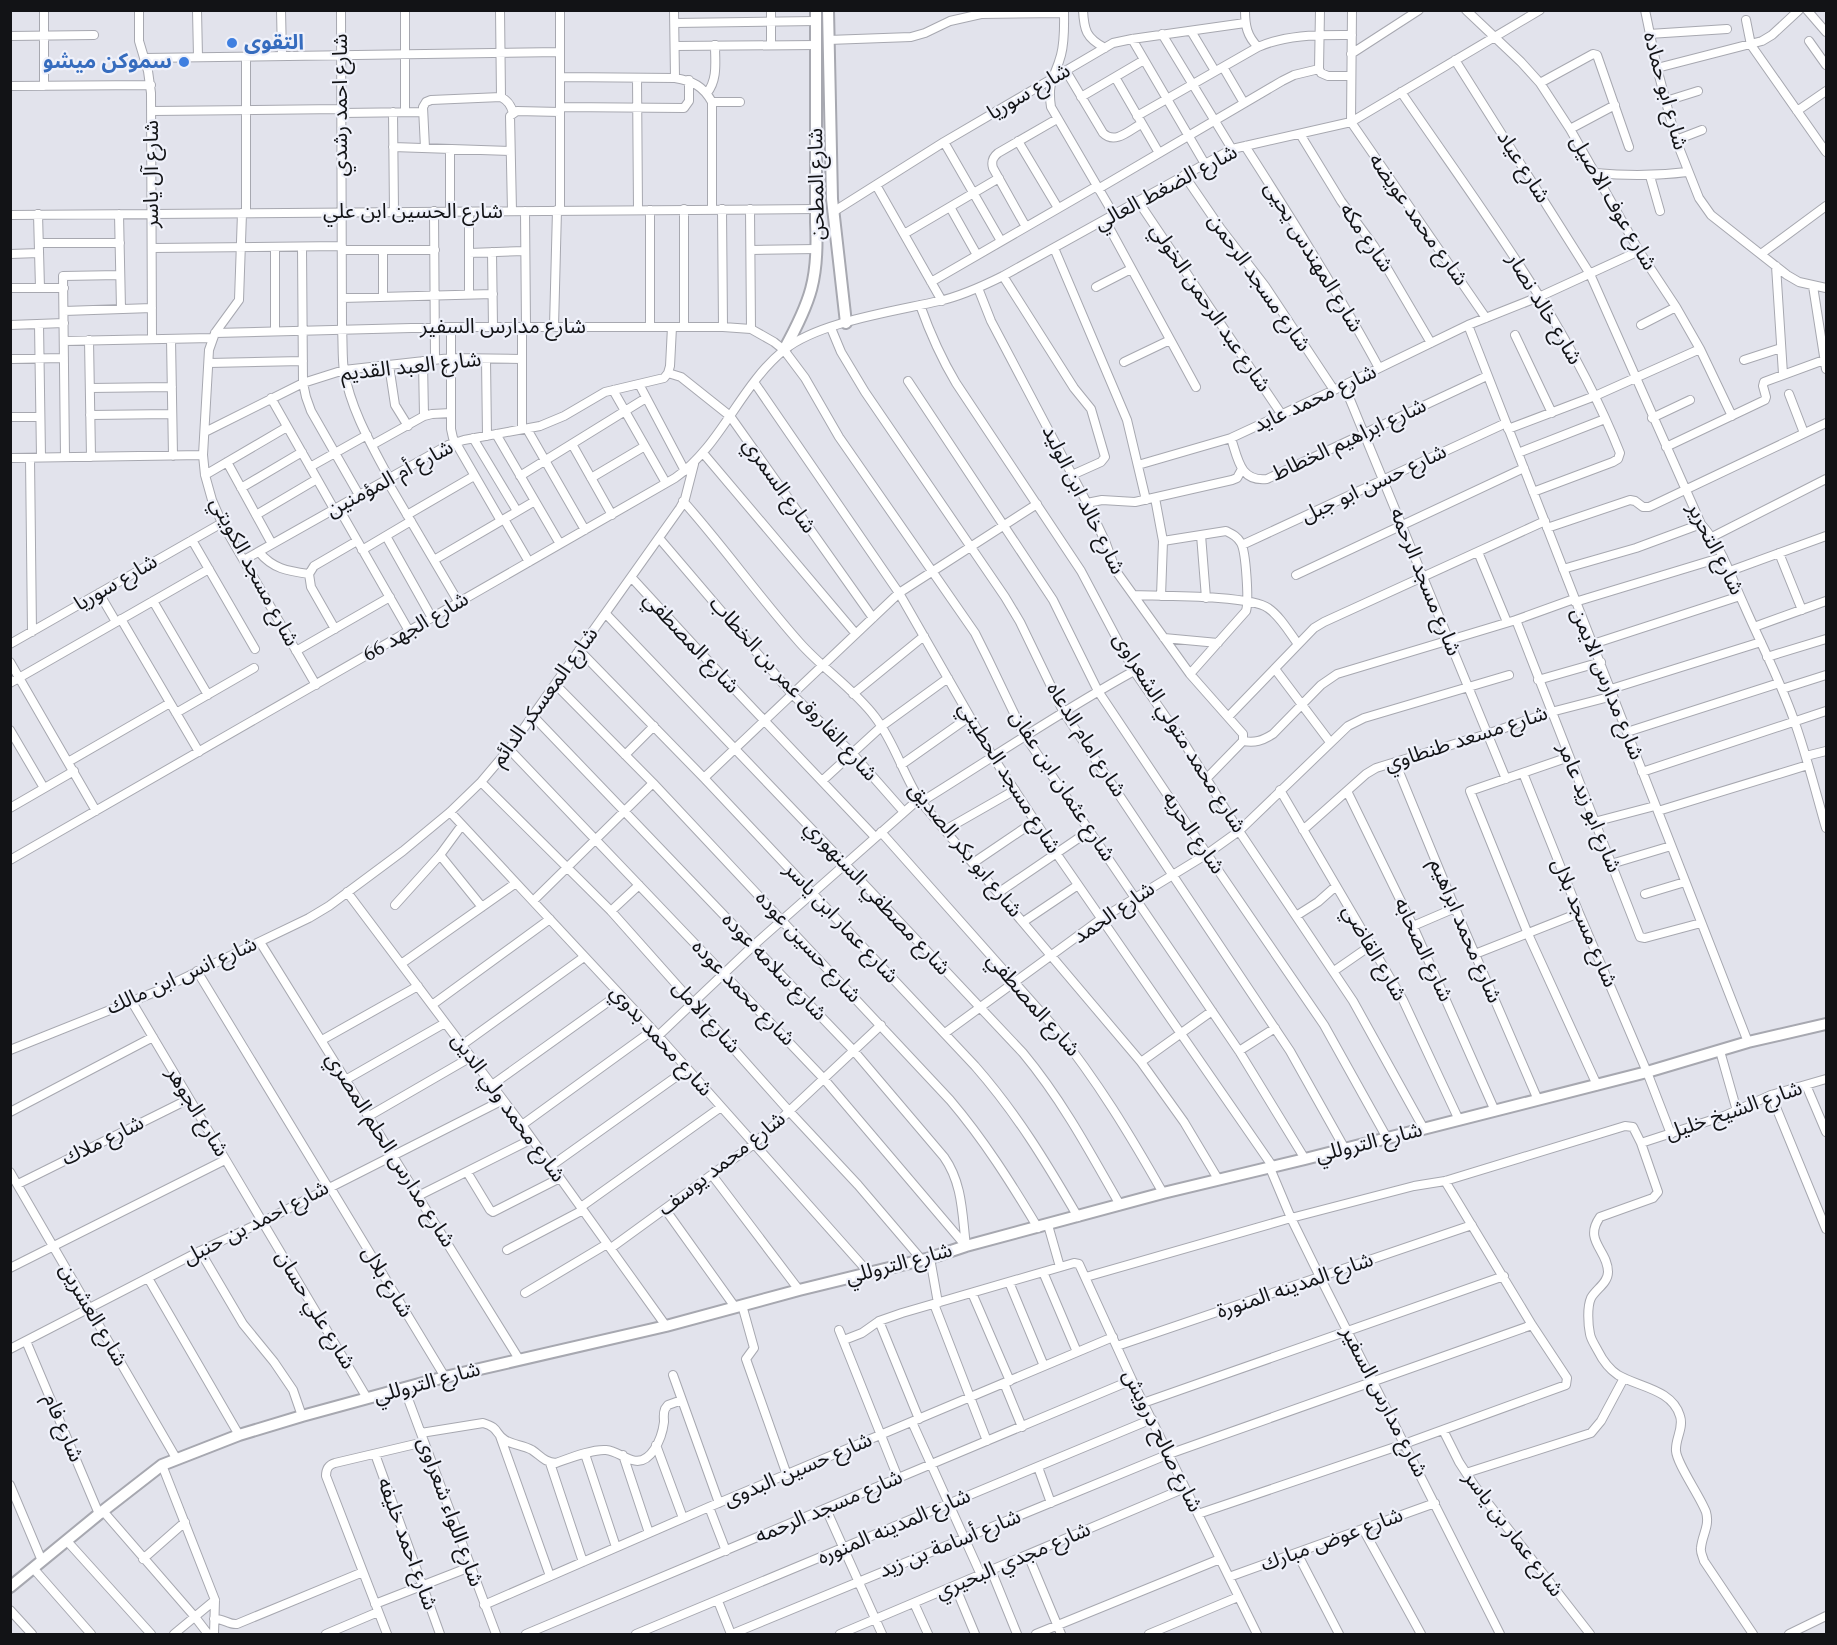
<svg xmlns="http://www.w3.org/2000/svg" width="1837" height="1645" viewBox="0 0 1837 1645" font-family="Spectral,'Noto Sans Arabic',serif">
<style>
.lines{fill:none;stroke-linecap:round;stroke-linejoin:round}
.street-casing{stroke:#a7a8b0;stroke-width:10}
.secondary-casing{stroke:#a7a8b0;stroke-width:14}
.street{stroke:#fff;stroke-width:8}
.secondary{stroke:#fff;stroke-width:10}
.shop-dot{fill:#3f7fe0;stroke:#eff1fa;stroke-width:2}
.labels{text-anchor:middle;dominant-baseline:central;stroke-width:4.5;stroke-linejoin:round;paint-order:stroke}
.shop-label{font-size:21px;font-weight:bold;fill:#366cbe;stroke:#eff1fa;text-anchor:start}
.street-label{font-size:21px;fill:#121316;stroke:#eff1fa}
</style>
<rect width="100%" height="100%" fill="#e2e3ec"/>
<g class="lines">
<defs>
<path id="street" d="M44 10V86
M139 10V41L148 71 151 93 152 339
M197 10 198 57
M281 10 282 56
M341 10 342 329C343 343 342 358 344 371 351 410 371 444 389 478
M500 10 501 97
M674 10 675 78
M771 10V45
M1064 10C1064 25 1065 40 1061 55 1055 78 1047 80 1051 107L1114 215
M1083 10C1084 30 1086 38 1105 48
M1245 10C1245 26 1247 36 1258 47
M1320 10 1319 69 1321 73 1328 76H1351
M1352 10 1351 122 1486 318
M1466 10 1521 62 1540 83 1570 129 1639 251 1676 307 1700 349 1732 416
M1645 10 1657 68 1676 140 1699 198 1711 215 1787 275 1799 282 1826 288
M1807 10 1826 32
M1746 20 1751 45 1826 152
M675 23 816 21
M1191 31 1215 71
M1162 34 1232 149
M1649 34 1727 29
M10 36 94 35
M1132 39 1205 164
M828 40 911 37 925 33 950 21 981 14 1064 13
M1809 41 1826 65
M675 46 816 45
M1351 54 1419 10
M144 58 560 52
M1455 60 1590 274 1701 524C1723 549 1730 575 1744 605 1761 644 1781 682 1795 723 1807 757 1816 793 1826 828
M1223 67 1244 103
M1657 68 1762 41 1772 35 1799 10
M1066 71 1103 133C1115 145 1130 130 1141 124
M560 77 675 78C693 81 703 86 712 102V209
M1115 77 1159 153
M637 78 638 210
M1540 83 1593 54 1597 55 1629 147
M10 86 151 85
M1401 92C1480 208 1568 322 1620 453L1618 459 1613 462 1533 492
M707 93C718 79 715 62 715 45
M1081 97 1144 60
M1666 101 1698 91
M712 102H740
M560 107 684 108 689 101V80
M151 111 341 109
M1797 111 1826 91
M393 112 394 212
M405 112V10
M341 113 422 112
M1137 116 1258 47C1288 34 1319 35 1352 35
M1570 129 1615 105
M1300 134 1341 201 1374 246 1431 343
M1676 140 1702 130
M1018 141 1058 208
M944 142 1001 241
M1245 146C1292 219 1338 292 1379 368
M393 147 510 151
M425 148 423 107 426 102 431 100 501 97C508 101 511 105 513 113
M450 149V211
M1595 173C1626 176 1656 176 1687 172
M1184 175 1221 229 1265 286 1334 390
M1650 176 1660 211
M876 185 942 301
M1098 189 1282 81 1294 75 1319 69
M1138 201 1282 415
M950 207 977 255
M684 209V327
M722 209 723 327
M750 209 751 329
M560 210V10
M650 210V327
M434 211 435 360
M469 211V294
M512 211 510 116 517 111 560 112
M525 211 526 327
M833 212 944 142 1113 43 1132 39 1245 23
M242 213 239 300 215 333 209 350 203 455 205 475 212 500 222 523 316 685
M246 213V56
M38 214 40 288
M119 214 121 309
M10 215 816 209
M1105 220 1196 387
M1026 227 993 168C991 161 993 157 998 153L1057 119
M904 234 999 178
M39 243H120
M275 247V331
M302 247 303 383 306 397 311 411 359 495
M152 248 342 246
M1054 248 1127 420 1146 500
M342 250H435
M383 250V297
M751 250 817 249
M492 252 493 327
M469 253 525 251
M10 254 39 253
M1761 254 1826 206
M1776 266 1783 374
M1003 276 1074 388 1091 409 1105 457 1101 462 1072 475
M931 282 1097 186
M1813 286 1826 369
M1096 287 1131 269
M10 288H64
M978 288 991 321 1087 503 1105 541 1116 571 1190 674 1243 734V741L1207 778
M342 298 493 294
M920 305C930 333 941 358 956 383L1081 571 1134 671 1186 746 1239 831 1353 1001 1424 1129
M64 311 152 308
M39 324 41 457
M10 325 64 323
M1468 325C1562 564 1655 803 1748 1042
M1641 325 1676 307
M451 327V429L453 438 501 521
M522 327V429
M554 327 557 210
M831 328 841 352 865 392 1005 597 1020 622 1063 711 1290 1051 1345 1149
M215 333 451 327H723L751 329 774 342 784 350 805 378 839 437 975 633 988 659 1025 736 1239 1051 1305 1159
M1515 335 1552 413
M171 339 173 456
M89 340 91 457
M64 341 212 338
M10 359 64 358
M486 359 487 436
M1744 360 1781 348
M423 361 424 416
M1124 362 1170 340
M209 363 303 361
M389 365 395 405 408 426
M668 373 681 377 730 416 873 618
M908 381 1053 600 1098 691 1207 854 1324 1025 1387 1138
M754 382 899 593 993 757 1056 853 1273 1167
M639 384 685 471
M1344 385 1506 779
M90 388 172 387
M613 390 666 483
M1789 394 1804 433
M271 398 334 509
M90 415 172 414
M10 417H40
M1652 418 1690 400
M527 429 585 530
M1508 429 1595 396 1700 349
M205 432 303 383 344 370 451 358 522 359
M496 434 560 544
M473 438 517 511
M1231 438C1238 459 1240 482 1267 479L1487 376
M572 444 612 515
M372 445 424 416 432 414 451 413
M1666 447 1765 400 1766 397 1763 386 1764 382 1824 360
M703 453 856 634
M1518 453 1605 419
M65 457 63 276 120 275
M10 458 203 455
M30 458 32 632
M227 462 272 544
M1138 465 1231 438 1334 390 1468 325 1541 296 1639 251
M310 467 367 435
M205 475 287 427
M520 476 646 398
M591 478 645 446
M386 479 459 603
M241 488 302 452
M1155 498 1163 541 1161 596
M683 501C724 547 759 597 800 643 823 669 854 689 875 717 895 743 903 775 921 802L1141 1062 1184 1122 1218 1179
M1087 503 1102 500 1135 502 1232 480 1237 478 1242 469
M338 507 409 631
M256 515 317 479
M407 515 474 476
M504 519 529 562
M1547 528 1630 500 1635 501 1643 507H1649L1826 423
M1201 535 1206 598
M386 536 432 618
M1712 537 1826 479
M659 538 792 694 852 753 904 812
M192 540 255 649
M1163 541 1226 531C1232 534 1237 536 1241 543 1246 552 1249 601 1246 611L1190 674
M1242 545 1506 423
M362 550 411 521
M259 552C273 569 288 571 309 574
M1478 552 1507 622
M1779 553 1802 610
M244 560 448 445 464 440 540 426 564 416 605 392 664 378 668 373 670 366 672 327
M434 560 535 501
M1563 569 1636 548 1701 524
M1730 571 1826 536
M1296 575 1524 468
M632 578 722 676 875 837
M99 593 116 622
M1134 595C1159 596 1251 595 1268 608 1280 616 1289 632 1298 644
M153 601 208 695
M1575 602 1723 557
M606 614 845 864 1023 1053C1062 1100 1090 1152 1120 1205
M121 619 199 752
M1516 620 1640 937 1645 938 1701 923
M1754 627 1826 601
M335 629 311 587 309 574 314 566 357 541
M1164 638 1218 643
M10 644 222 523
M1593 644 1740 596
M579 650 704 778 975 1066C1017 1114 1046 1162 1078 1217
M296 651 390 597
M1767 657 1826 639
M10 662 96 811
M1275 669 1330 742
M1538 680 1601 662
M10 683 209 569
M555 684 653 783 950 1100C984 1140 1011 1183 1038 1228
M1611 689 1761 642
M1782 689 1826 675
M853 694 924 636
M176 713 254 668
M533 716 854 1051 944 1157C963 1184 962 1215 966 1246
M1228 717 1314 628 1324 622 1545 521
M10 730 44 788
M1627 732 1779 683
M1243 741C1255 743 1262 741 1273 734L1321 685 1337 674 1516 620 1574 599
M509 749 824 1079 965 1245
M625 755 654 726
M1806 756 1826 751
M1569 757 1470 791 1528 934 1597 1085
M68 762 170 703
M1395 762 1455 908 1538 1100
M901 765 969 717
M1642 772 1826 711
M1523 773 1579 913 1647 1072 1671 1134
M704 778 899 593 1037 504
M822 781 882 726 948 678
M481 782 611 911 789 1111 858 1185 922 1260
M1280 790 1403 1000 1459 1120
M1347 791 1413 926 1495 1111
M921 802C992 758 1061 711 1134 671
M10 808 74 771
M1658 811 1808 765
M450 812 653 1030 869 1273
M1594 822 1655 806
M945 830 1015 790
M1303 830 1366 774 1376 768 1487 734 1551 712 1613 696
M881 832 1055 1028C1098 1082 1129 1133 1163 1193
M440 855 482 907
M10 860 675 478C721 446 740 386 784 350 818 322 896 311 939 301 962 296 983 286 1003 276L1232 149 1351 122 1540 10
M973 863 1035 821
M1611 864 1671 846
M347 892 522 1125 666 1326
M998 893 1089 831
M1645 894 1685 882
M533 901 653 783
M395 905 440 855 462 825
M611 911 639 885
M1296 916 1318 902 1336 886
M1023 922 1078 885
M1413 926 1455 908
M260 942 519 1359
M1475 954 1579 913
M401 964 516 883
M197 971 328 1187
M1334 971 1370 946
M132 1002 367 1398
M432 1005 550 919
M945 1033 1101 919 1207 854 1239 831 1348 726 1364 718 1509 675
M658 1036 754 945 919 799
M322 1040 418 986
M462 1045 584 957
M10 1050 155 992 309 918 329 906 403 851 450 812 481 782 509 749 680 508 685 499 694 464
M1239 1051 1275 1028
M1720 1051 1737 1111
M1141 1062 1212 1011
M347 1079 445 1023
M492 1085 619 994
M1806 1085 1826 1132
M1771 1095 1826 1229
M10 1112 153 1037
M369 1116 471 1057
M522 1125 653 1030
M1641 1143 1724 1116 1771 1095 1826 1079
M551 1166 687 1069
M1270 1168 1291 1218 1320 1277 1500 1634
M10 1172 176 1458
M467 1172 490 1210 493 1212 560 1178
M712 1175 799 1290
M18 1184 189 1099
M330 1187 445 1377
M418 1196 532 1139
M581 1207 721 1107
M665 1209 735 1307
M1048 1225 1060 1267
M611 1248 754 1144 881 1025
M507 1250 583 1210
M200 1251 243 1324 274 1362 293 1390 302 1416
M930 1258 938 1303
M10 1268 225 1160
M1043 1272 1077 1352
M1086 1277 1291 1218 1414 1186 1445 1181 1625 1126 1633 1127 1641 1143 1658 1192 1653 1198 1600 1217C1583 1241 1608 1250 1608 1272 1608 1283 1596 1289 1591 1298 1587 1307 1588 1324 1590 1334 1591 1340 1595 1345 1598 1351 1602 1359 1609 1369 1618 1375 1638 1387 1672 1389 1680 1416 1684 1428 1675 1439 1676 1451 1677 1464 1700 1496 1706 1512 1710 1526 1702 1535 1701 1548 1700 1552 1703 1557 1704 1561L1753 1634
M148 1278 239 1435
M1009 1282 1044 1366
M525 1293 607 1244
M972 1293 1010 1381
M934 1304 987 1441
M742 1305 754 1348 746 1359 787 1475
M879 1321 919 1419
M839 1330 898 1478
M844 1340 862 1333 879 1321 902 1313 1074 1263 1079 1264 1132 1380 1257 1634
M26 1341 99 1514
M1117 1346 1472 1225
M10 1349 200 1251 262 1222 503 1100
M673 1375 719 1503
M1004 1383 1022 1427
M404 1388 496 1634
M1143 1403 1504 1276
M912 1422 981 1575
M1443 1430 1459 1462 1474 1485 1590 1634
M421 1433 483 1423C500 1428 494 1433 505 1440 513 1445 523 1445 532 1450 541 1456 544 1462 556 1463 570 1458 592 1449 606 1450 616 1451 622 1457 632 1460 651 1466 662 1438 664 1422 664 1417 663 1414 665 1409L668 1405 682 1400
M500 1436 550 1576
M656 1445 683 1518
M375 1454 440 1634
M585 1454 616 1547
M623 1455 649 1533
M550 1463 583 1562
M162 1465 215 1600 214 1634
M1038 1467 1051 1503
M1466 1473 1591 1433 1601 1421 1624 1378
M10 1485 42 1561
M709 1507 726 1551
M826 1509 882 1634
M103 1511 195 1617 208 1634
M1198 1514 1404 1444 1566 1385 1567 1378 1532 1325 1445 1181
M1363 1529 1421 1634
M67 1541 151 1634
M1297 1553 1339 1634
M1028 1555 1061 1634
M143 1559 185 1522
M33 1568 91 1634
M991 1570 1017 1634
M1229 1577 1435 1503
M955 1586 975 1634
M718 1601 731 1634
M914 1603 928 1634
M375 1604 470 1567
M484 1605 709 1507 1113 1337
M10 1610 32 1634
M214 1619C223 1618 229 1625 237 1624L363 1572
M174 1634 215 1600
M326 1634 378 1612
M387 1634 326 1476C326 1469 328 1465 335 1463L424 1442
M526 1634 1132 1380
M636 1634 1152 1419
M732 1634 1169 1454 1532 1325
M840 1634 1185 1488
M1036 1634 1220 1559
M1149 1634 1238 1597
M1789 1634 1826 1616"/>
<path id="secondary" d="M828 10 832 199 846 323
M784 350C811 301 819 278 816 222V10
M10 1587 99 1514 162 1465 239 1435 302 1416 445 1377 666 1326 799 1290 930 1258 966 1246 1163 1193 1305 1159 1647 1072 1748 1042 1826 1024"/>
</defs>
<use href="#street" class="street-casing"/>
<use href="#secondary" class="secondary-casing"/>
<use href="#street" class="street"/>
<use href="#secondary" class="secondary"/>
</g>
<g class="shop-dot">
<circle cx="232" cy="43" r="6"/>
<circle cx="184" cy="62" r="6"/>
</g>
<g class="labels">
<g class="shop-label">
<text x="244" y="43">التقوى</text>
<text x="172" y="62" text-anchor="end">سموكن ميشو</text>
</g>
<g class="street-label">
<text transform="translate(1665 91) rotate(75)">شارع ابو حماده</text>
<text transform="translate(1029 92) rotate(-30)">شارع سوريا</text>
<text transform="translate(341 105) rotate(-90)">شارع احمد رشدي</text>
<text transform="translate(1523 167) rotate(58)">شارع عياد</text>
<text transform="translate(152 174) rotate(-90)">شارع آل ياسر</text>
<text transform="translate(817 184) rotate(-91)">شارع المطحن</text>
<text transform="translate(1166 188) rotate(-28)">شارع الضغط العالي</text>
<text transform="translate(1613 203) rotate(60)">شارع عوف الاصيل</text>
<text x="413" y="212">شارع الحسين ابن علي</text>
<text transform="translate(1418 220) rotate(55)">شارع محمد عويضه</text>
<text transform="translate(1366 238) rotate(56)">شارع مكه</text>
<text transform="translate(1313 257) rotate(59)">شارع المهندس يحيى</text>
<text transform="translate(1259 283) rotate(55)">شارع مسجد الرحمن</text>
<text transform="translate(1210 308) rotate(56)">شارع عبد الرحمن الخولي</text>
<text transform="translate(1544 309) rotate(59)">شارع خالد نصار</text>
<text x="503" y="327">شارع مدارس السفير</text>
<text transform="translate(411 367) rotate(-6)">شارع العبد القديم</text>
<text transform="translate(1315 399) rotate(-25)">شارع محمد عايد</text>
<text transform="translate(1349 440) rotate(-25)">شارع ابراهيم الخطاط</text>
<text transform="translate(390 479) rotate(-28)">شارع أم المؤمنين</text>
<text transform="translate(1374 484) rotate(-25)">شارع حسن ابو جبل</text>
<text transform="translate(779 486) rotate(55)">شارع السمري</text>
<text transform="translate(1083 500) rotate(64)">شارع خالد ابن الوليد</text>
<text transform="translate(1715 549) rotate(63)">شارع التحرير</text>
<text transform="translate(254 572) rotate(62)">شارع مسجد الكويتي</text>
<text transform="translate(1425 582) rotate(68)">شارع مسجد الرحمه</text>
<text transform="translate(116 583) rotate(-30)">شارع سوريا</text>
<text transform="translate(416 627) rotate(-30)">شارع الجهد 66</text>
<text transform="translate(691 643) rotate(47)">شارع المصطفي</text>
<text transform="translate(1607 684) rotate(68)">شارع مدارس الايمن</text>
<text transform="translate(793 689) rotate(48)">شارع الفاروق عمر بن الخطاب</text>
<text transform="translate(545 697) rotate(-54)">شارع المعسكر الدائم</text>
<text transform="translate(1179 733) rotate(58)">شارع محمد متولي الشعراوى</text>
<text transform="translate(1466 739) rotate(-18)">شارع مسعد طنطاوي</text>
<text transform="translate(1086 740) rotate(58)">شارع امام الدعاه</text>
<text transform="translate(1009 778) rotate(58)">شارع مسجد الحطيني</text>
<text transform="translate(1062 786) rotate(57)">شارع عثمان ابن عفان</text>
<text transform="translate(1589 808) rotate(68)">شارع ابو زيد عامر</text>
<text transform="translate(1193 833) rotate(56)">شارع الحريه</text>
<text transform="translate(965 850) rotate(51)">شارع ابو بكر الصديق</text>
<text transform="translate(877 898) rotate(47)">شارع مصطفي السنهوري</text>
<text transform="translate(1114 913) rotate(-34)">شارع الحمد</text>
<text transform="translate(841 923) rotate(47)">شارع عمار ابن ياسر</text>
<text transform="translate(1584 923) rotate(67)">شارع مسجد بلال</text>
<text transform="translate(1465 931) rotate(67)">شارع محمد ابراهيم</text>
<text transform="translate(808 947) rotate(47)">شارع حسين عوده</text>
<text transform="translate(1423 950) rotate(65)">شارع الصحابه</text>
<text transform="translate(1374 953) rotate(60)">شارع القاضي</text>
<text transform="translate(774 967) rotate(46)">شارع سلامه عوده</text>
<text transform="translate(182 976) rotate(-24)">شارع انس ابن مالك</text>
<text transform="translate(743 993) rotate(46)">شارع محمد عوده</text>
<text transform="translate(1033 1005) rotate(49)">شارع المصطفي</text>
<text transform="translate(706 1017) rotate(48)">شارع الامل</text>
<text transform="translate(661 1041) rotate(48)">شارع محمد بدوي</text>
<text transform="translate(508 1108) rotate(54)">شارع محمد ولي الدين</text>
<text transform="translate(1734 1111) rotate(-19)">شارع الشيخ خليل</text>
<text transform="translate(197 1112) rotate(59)">شارع الجوهر</text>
<text transform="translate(103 1141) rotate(-26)">شارع ملاك</text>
<text transform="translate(1369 1143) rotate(-14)">شارع التروللي</text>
<text transform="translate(390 1150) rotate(58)">شارع مدارس الحلم المصري</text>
<text transform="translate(722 1164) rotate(-38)">شارع محمد يوسف</text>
<text transform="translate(256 1223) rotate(-27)">شارع احمد بن حنبل</text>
<text transform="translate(899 1264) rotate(-15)">شارع التروللي</text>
<text transform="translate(387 1282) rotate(59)">شارع بلال</text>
<text transform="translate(1295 1286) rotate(-19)">شارع المدينه المنورة</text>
<text transform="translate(315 1310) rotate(59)">شارع علي حسان</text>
<text transform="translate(93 1315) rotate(60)">شارع العشرين</text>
<text transform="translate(427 1383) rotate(-15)">شارع التروللي</text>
<text transform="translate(1384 1402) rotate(63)">شارع مدارس السفير</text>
<text transform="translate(63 1428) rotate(67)">شارع فام</text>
<text transform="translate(1162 1441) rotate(64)">شارع صالح درويش</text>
<text transform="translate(798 1470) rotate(-23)">شارع حسين البدوى</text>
<text transform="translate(829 1507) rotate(-23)">شارع مسجد الرحمه</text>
<text transform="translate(450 1512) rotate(70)">شارع اللواء شعراوى</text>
<text transform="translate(894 1527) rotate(-23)">شارع المدينه المنوره</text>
<text transform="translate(1513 1534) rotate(53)">شارع عمار بن ياسر</text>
<text transform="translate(1332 1540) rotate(-20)">شارع عوض مبارك</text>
<text transform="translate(407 1544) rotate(70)">شارع احمد خليفه</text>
<text transform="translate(950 1544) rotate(-22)">شارع أسامة بن زيد</text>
<text transform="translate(1013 1561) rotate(-23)">شارع مجدي البحيري</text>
</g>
</g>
<rect width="1837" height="1645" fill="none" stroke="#121316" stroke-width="24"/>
</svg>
